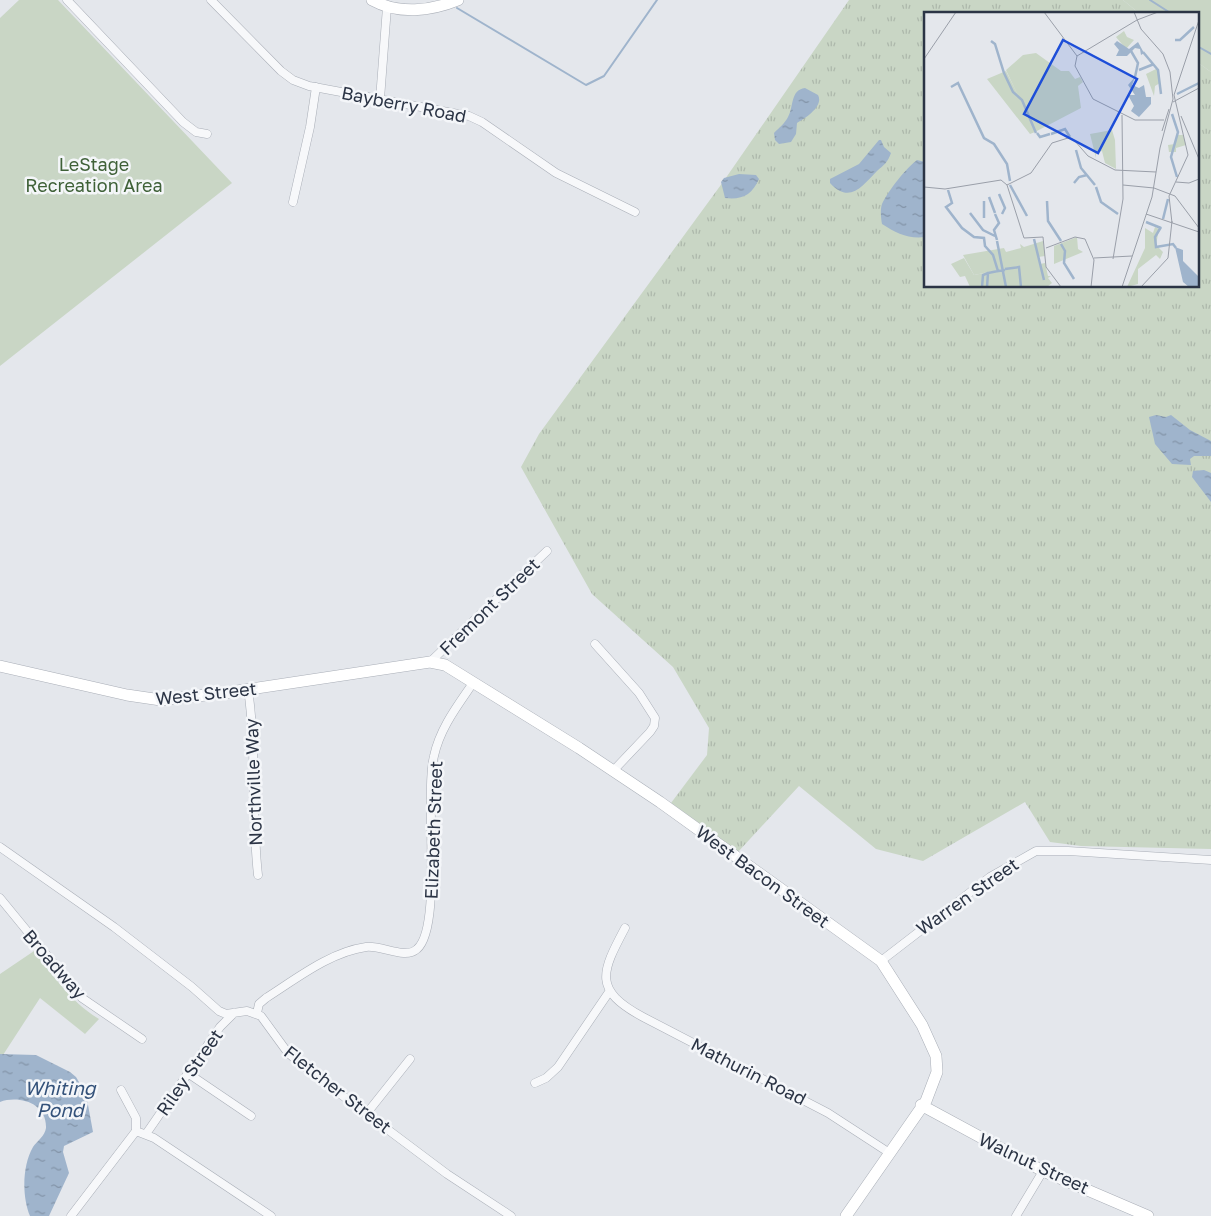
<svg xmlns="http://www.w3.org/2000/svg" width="1211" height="1216" viewBox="0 0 1211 1216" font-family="'Golos Text',sans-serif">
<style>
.grass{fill:url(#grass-tufts)}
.green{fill:#c9d6c5}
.water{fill:url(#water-ripples)}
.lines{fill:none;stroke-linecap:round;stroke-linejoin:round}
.stream{stroke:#9fb4cc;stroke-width:2}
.street-casing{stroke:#a9aeb7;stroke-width:9}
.secondary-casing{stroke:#a9aeb7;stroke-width:12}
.street{stroke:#f7f8fa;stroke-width:8}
.secondary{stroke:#fff;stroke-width:11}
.labels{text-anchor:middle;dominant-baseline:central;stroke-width:5;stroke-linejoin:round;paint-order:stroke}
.street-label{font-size:18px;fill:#2b3445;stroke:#f4f6f9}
.park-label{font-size:18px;fill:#3f6138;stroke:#f4f6f9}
.water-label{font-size:19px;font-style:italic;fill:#34527a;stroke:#f4f6f9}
.inset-river{fill:none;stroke:#9fb4cc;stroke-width:2.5}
.inset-road{fill:none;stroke:#9a9fa9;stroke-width:1}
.view{fill:#1d4ed8;fill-opacity:0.15;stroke:#1d4ed8;stroke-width:2.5}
.inset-edge{fill:none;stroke:#2b3445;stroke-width:2.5}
</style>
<defs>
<pattern id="grass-tufts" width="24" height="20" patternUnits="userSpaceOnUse" patternTransform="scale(1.25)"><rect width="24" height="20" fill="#c9d6c5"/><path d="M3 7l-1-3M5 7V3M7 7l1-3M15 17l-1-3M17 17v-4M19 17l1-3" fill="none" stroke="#adb8ab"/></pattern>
<pattern id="water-ripples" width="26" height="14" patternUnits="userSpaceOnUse" patternTransform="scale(1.25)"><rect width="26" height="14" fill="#9fb4cc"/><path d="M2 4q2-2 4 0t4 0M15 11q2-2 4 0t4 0" fill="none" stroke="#8293a7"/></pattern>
</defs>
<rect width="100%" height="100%" fill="#e4e7ec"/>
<path class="grass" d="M849 0H1123L1140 14H925V286H1197V62L1211 72V849L1081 846 1050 842 1025 802 923 861 876 849 799 786 738 852 671 803 707 755 709 728 673 667 592 594 521 467 539 434 723 182Z"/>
<path class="green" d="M19 0H58L232 183 0 366V18Z
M1123 0H1211V72L1197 62V14H1140Z
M34 951C54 977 71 1002 99 1019L85 1034 40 998 3 1055 0 1054V974Z"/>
<path class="water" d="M805 88 818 95C824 106 806 118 797 123L796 134 791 142 779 144 775 140 774 133C779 128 785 123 788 117 794 107 790 90 805 88Z
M879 140H881L884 147 891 153C888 162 884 165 877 171 863 185 850 205 830 183V179L859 164Z
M917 160 925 162V237C908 239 896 233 882 224 881 218 880 210 882 204 888 191 906 168 917 160Z
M739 174 756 175 759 179C752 195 742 200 725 198L721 182 724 178Z
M1156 415 1166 417 1171 415 1190 430 1211 441V456H1194L1190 459 1191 465 1172 464 1155 444 1149 417Z
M1204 470 1211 473V502L1192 477 1193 471Z
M0 1054 36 1055 70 1072 76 1077 86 1094 93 1132 64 1146 63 1152 69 1173 49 1216H30C22 1197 22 1166 33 1147 37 1141 45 1136 46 1128 47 1103 19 1095 0 1102Z"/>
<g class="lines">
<path class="stream" d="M1150 0 1172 14
M457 8 586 85 604 76 657 0
M1197 46 1211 54"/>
<defs>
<path id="street" d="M67 0 183 122 196 132 207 134
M211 0 281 71 293 80 309 86 469 116 482 122 556 173 635 212
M380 99 387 7
M293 202 310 127 316 87
M595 644 639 693 655 718 654 726 650 732 613 771
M430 662 547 551
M248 689C257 751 251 813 258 875
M0 847 114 927 192 987 219 1011 226 1014 247 1011 261 1016 288 1053 311 1072 447 1174 511 1216
M0 898 82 998 142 1039
M625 928C601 973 593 990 643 1017L828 1113 888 1152
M881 961 990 877 1036 851H1068L1211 860
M257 1013 259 1004 266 998C296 979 330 952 366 947 382 945 405 960 417 949 443 927 424 795 434 756 440 728 458 705 473 683
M189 1074 251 1116
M535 1083 546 1078 558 1067 609 992
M367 1113 410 1059
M136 1131 154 1138 271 1216
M146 1134 220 1027 234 1013
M71 1216 136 1131V1118L121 1090
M1016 1216 1043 1171"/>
<path id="secondary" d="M372 0C399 15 431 11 458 0
M0 666 127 695 161 700 224 693 430 662 445 665 579 748 660 802 881 961 922 1025 936 1056 937 1072 926 1101 846 1216
M921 1105 1043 1171 1148 1216"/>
</defs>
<use href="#street" class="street-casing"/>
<use href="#secondary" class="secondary-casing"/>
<use href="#street" class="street"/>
<use href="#secondary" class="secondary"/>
</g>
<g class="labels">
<g class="street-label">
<text transform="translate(404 104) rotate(11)">Bayberry Road</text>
<text transform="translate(489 606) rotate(-44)">Fremont Street</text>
<text transform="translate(206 693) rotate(-6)">West Street</text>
<text transform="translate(253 782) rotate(-92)">Northville Way</text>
<text transform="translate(433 830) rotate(-88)">Elizabeth Street</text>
<text transform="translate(763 876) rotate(36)">West Bacon Street</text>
<text transform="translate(967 896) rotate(-35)">Warren Street</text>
<text transform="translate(55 964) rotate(49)">Broadway</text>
<text transform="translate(749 1071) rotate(27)">Mathurin Road</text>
<text transform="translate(189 1072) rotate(-55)">Riley Street</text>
<text transform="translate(338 1089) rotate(38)">Fletcher Street</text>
<text transform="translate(1034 1163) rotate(25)">Walnut Street</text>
</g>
<g class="park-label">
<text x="94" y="164">LeStage<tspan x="94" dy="21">Recreation Area</tspan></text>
</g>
<g class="water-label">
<text x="60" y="1087">Whiting<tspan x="60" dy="22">Pond</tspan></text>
</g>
</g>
<g transform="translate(924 12)">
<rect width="275" height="275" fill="#e4e7ec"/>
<path d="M112 41 137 59H145L151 67 156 65 159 70 154 74 157 96 111 120 82 58 99 43Z" fill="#c9d6c5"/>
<path d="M231 215 235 217 232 233 239 240 236 247 232 243 214 257V272L203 275 221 236V216L229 221ZM40 246 50 263 96 254 98 275H46L41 264 36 265 27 252Z" fill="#c9d6c5"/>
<path d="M253 123H259L262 133 252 136V140H245L244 133 251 132Z" fill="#c9d6c5"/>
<path d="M200 19 203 25 210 28 202 37 192 25Z" fill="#c9d6c5"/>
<path d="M234 56 236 71 231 74 230 84 222 62ZM82 59 105 105 111 120 106 122 63 67ZM188 118 191 128 192 157 181 151 178 139 172 141V146L166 122ZM153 225 154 237 159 240 130 252V234ZM119 229 121 244 114 245 116 252 121 251 124 264H127L124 266 128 271 123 275H98L95 254 50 263 39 243 80 236 82 240 97 236 96 232 100 235Z" fill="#c9d6c5"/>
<path d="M193 29 205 37 214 30 220 41 217 43 216 37 211 36 203 44H192L195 38 190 32ZM211 65 208 73 215 76 220 73 222 85H227V92L215 105 207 99 210 94 204 83H211L204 73ZM251 235 259 238V249L275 265V275H265L259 270Z" fill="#9fb4cc"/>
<path class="inset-river" d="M251 28H256L270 15M67 29 71 32 80 61 89 80 98 88 112 121M207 39 214 51 211 65M219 40 234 58 237 82M215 58 230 52M27 75 34 71 60 126 70 132 83 152 86 169M253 82 275 71M248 102 254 120 247 145 253 165M113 121 116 125 126 122M127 122 141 117 146 125M152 138 157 156 171 173M150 171 155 165 163 163M86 173 103 204M172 175 177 190 194 202M24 178 28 191 22 195 38 216 50 225 60 226 61 234 69 243 74 259 81 258M75 182 81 196 78 202M65 185 71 201M60 189V206M123 189 124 209 137 229M46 201 59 218 71 224M71 202 75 211 70 218 73 228M239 207 244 187M222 210 237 216M237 215 231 225 232 235 249 232 252 236M110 227 120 268M73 229 82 275M137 232 141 239 140 251 150 267M81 257 95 255 97 275M58 275 59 263 64 261M63 275 64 261 74 259"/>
<path class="inset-road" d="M120 0 153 44M213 8 153 44 151 54 169 87 211 108H240M213 8 234 0M0 47 32 0M249 90 275 76M257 104 275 147M238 119 245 97M252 170 265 171 275 167M83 173 107 161 128 131 144 126 150 128 164 144 191 158 232 160M199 173 230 176M0 175 21 177 77 168 83 173 100 226 119 225 122 255 137 275M230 176 251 184 275 216M222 202 275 220M248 211 245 184 264 143 250 83 275 8M122 236 151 225 161 227 170 248 167 275M170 246 208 244M189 247 199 187 198 103M198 275 228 185 236 136 249 87 246 60 239 42 217 17 210 0M217 275 244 246 248 209"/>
<path class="view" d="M139 28 213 67 174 141 100 102Z"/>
<rect width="275" height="275" class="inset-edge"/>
</g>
</svg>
